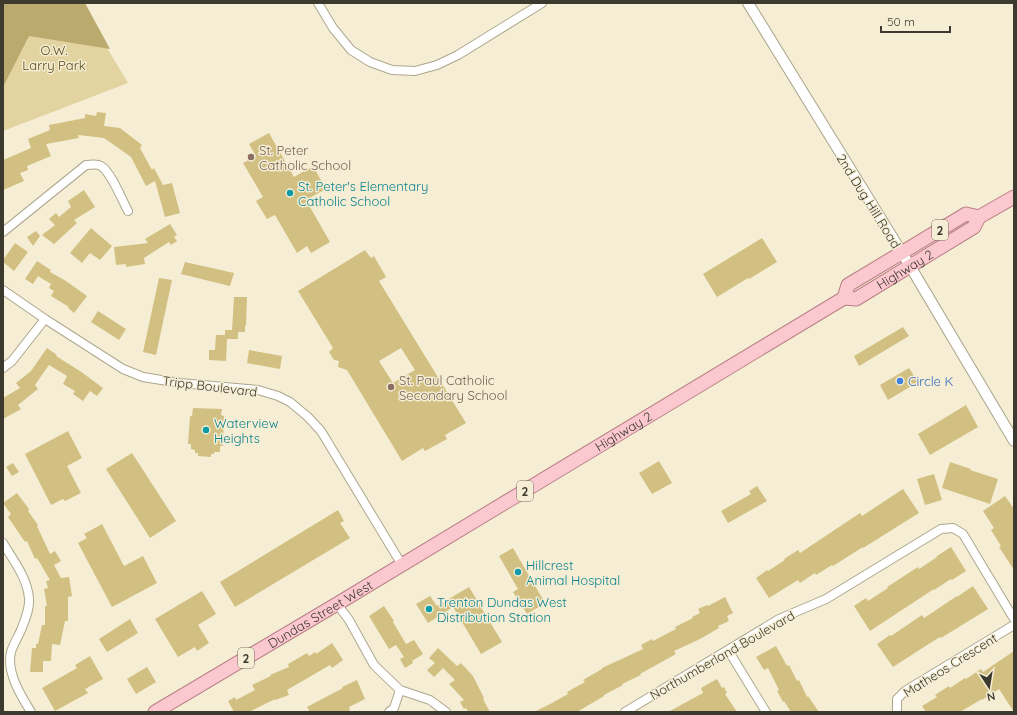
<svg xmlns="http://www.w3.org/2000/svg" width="1017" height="715" viewBox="0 0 1017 715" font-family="Quicksand,sans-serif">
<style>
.green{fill:#e2d3a1}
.forest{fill:#bbaa6d}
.building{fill:#d2c082;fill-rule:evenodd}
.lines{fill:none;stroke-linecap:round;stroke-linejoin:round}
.minor-casing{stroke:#ada68d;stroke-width:10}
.tertiary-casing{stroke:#ada68d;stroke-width:12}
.primary-casing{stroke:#b87e84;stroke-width:15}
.minor{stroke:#fff;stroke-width:8}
.tertiary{stroke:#fff;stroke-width:10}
.primary{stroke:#fcc8d0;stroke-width:13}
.education-dot{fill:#8d6e63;stroke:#f5eed4;stroke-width:1.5}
.culture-dot{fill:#0f9aa8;stroke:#f5eed4;stroke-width:1.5}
.shop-dot{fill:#3f7fe0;stroke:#f5eed4;stroke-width:1.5}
.labels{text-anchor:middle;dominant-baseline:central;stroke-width:3;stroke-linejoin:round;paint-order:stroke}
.shield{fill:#f5eed4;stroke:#746f60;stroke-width:1}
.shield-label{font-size:12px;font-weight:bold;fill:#3c392f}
.park-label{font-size:13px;fill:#584a1b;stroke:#f5eed4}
.education-label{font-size:13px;fill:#785e54;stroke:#f5eed4;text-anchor:start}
.culture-label{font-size:13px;fill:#0d838f;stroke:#f5eed4;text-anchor:start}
.street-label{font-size:13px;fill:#3c392f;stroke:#f5eed4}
.shop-label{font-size:13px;fill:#366cbe;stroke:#f5eed4;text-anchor:start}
</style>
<rect width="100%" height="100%" fill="#f5eed4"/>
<path class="green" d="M3 3H80L128 83 3 131Z"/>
<path class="forest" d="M3 3H85L110 49 29 36 3 87Z"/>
<path class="building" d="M97 112 106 113 104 126 120 128 142 145 140 148 152 170 154 168 163 185 172 183 180 213 165 217 155 181 146 186 131 157 104 138 78 135 79 138 46 144 51 156 27 166 28 170 20 173 24 181 3 190V160L31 148 28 139 50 130 49 125 85 118V114L96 116Z
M269 133 294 177 313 166 326 189 306 200 330 242 311 253 307 246 297 253 275 215 267 219 256 201 263 197 243 163 256 156 249 144Z
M84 190 95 207 74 220 77 223 54 244 42 235 55 225 49 219 56 213 59 217 71 207 68 201Z
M170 224 177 235 174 237 177 241 171 245 169 242 144 258 145 264 126 267V264L116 265 114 247 148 243 145 239Z
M91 228 112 246 100 260 90 253 82 263 70 253Z
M36 231 40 236 33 246 27 237Z
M762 238 777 262 749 279 748 278 717 297 703 274Z
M15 243 28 252 14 271 3 262V260Z
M365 250 371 258 374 256 386 277 379 281 466 423 445 435 447 439 425 451 423 448 402 461 347 370 338 367 339 361 334 360 329 352 333 348 298 291ZM401 348 415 370 393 383 379 361Z
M37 261 51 270 50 272 66 281 87 296 74 313 68 308 69 307 51 296 54 291 49 288 51 284 38 276 33 284 25 279Z
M185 262 234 273 230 286 181 274Z
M159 278 172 280 156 355 143 352Z
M234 297H247L246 326 245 325V332H238V339H227L226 361 209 360V350H215L216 335H225V330H232Z
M98 311 126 329 119 340 91 322Z
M903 327 909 336 859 366 854 356Z
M47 348 57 355 56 356 80 371 103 388 97 396 90 391 83 401 73 394 75 391 63 384 67 376 49 365 35 385 38 389 18 405 21 409 3 419V398L20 388 16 383 31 371Z
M249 350 282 356 280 369 247 363Z
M909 368 918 382 888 400 880 385Z
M966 405 978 427 930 455 918 434Z
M193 408 222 409 221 415 224 416 223 446H220V452H214V454H211V457L198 456V453H195V450L191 449V444H188L190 416H192Z
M68 431 82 458 67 466 81 493 65 501 63 499 51 505 25 454Z
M132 453 176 521 150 538 106 469Z
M659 461 672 483 652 494 639 473Z
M950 462 971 469 970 470 998 479 990 504 942 488Z
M13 463 19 472 12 476 6 467Z
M934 474 942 500 925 505 917 479Z
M757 486 767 501 728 523 721 511 751 494 749 491Z
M903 489 919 513 863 548V547L833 566 832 565 816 575 815 573 800 583 798 580 769 598 756 578 767 570 768 571 785 560 784 559 798 550 800 553 860 513 862 516Z
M17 493 29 509 28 511 38 525 37 526 50 554 55 551 61 561 54 565 61 578 69 577 72 596 68 597V621H65L60 645 52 644 51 661H43V672H30L32 648H36V644H38L42 625H45V606H47L44 589 48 588 46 581 50 580 37 558 35 559 27 541 25 542 8 517 11 514 3 503Z
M1005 496 1014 509V570L999 547 1001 546 991 530 994 528 983 511Z
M338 510 344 521 340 523 350 538 235 607 220 582Z
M102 524 124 566 143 556 157 583 112 607 78 543 87 538 84 534Z
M951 547 966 571 952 580 951 579 934 590V589L870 631 854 606 866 598 868 601 888 588 887 587 918 567 919 569 937 557V556Z
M513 548 545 603 527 614 513 592 518 589 499 556Z
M973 586 988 609 941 638 940 637 924 647 893 667 877 644 890 635 891 636 922 615 924 618 957 596V597Z
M469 587 502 642 481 654 453 607 428 623 416 604 430 596 437 606Z
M202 591 216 614 198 625 209 643 197 651 195 647 178 657 155 619Z
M725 597 733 613 727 616 729 621 718 626 719 628 700 639 674 651 676 654 640 674 641 675 622 684 623 685 604 695V696L577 712H534L552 703 568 694 567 692 585 682 583 680 602 669V668L643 649 641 645 652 639 653 641 676 629 675 627 693 618 692 617 700 613 698 609 707 605 708 606Z
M384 606 394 621 393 622 406 644 414 640 423 654 412 661 413 663 405 668 400 659 404 657 396 645 389 649 369 616Z
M130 619 138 633 107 652 99 639Z
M332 643 343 660 332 668 330 665 287 690 289 695 275 700V699L249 712H234L228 701 235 697 236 700 255 690 252 685 271 676 270 675 289 667 288 664 307 653 309 656 315 652 316 654Z
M776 646 787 666 789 665 797 681 799 680 807 697 808 696 819 712H791L784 701 783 702 777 691 779 690 768 668 764 670 756 657Z
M438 648 457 666 461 663 473 676 484 698 483 699 490 712H468L466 708 464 709 460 702 464 700 449 684 455 680 443 668 434 677 427 670 435 663 429 658Z
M1014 651V712L999 689 982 700V699L960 712H926L922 706 937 697 935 695 949 686 950 688 965 678 966 679 981 669 983 672Z
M90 656 103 679 85 689 88 693 55 711 42 688 77 668 75 665Z
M147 667 156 682 136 694 127 679Z
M717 679 722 688 724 687 727 693 725 694 737 712H668L703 693 701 688Z
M357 680 365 699 349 707 350 710 346 712H310L307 707 343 688 342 687Z"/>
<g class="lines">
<defs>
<path id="minor" d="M318 3 333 28 351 50 370 62 392 70 415 71 437 65 458 55 542 3
M3 232 86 165C91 165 96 163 101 166 111 172 122 200 128 211
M3 290 45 319 123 369 143 377 180 383 258 390 278 396 290 402 308 417 321 431 402 565
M3 368 12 361 45 319
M3 543C13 560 27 577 29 598 30 609 25 620 21 630 18 637 13 645 11 652 6 672 21 696 31 712
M337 604 349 620 374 665 400 690 430 700 446 712
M728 650 766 712
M389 712 394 708 400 690
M625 712 779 619 826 599 941 529 953 528 963 534 1014 619
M897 712V699L905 691 1014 625"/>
<path id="tertiary" d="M748 3 910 266 1014 441"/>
<g id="primary">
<path d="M844 298 848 285 966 214 979 217"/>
<path id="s1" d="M155 712 337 604 844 298 856 299 974 227 979 217 1014 197"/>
</g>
</defs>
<use href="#minor" class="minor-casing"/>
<use href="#tertiary" class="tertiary-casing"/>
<use href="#primary" class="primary-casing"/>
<use href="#minor" class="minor"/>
<use href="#tertiary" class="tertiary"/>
<use href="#primary" class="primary"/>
</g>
<g class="education-dot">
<circle cx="251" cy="157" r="4"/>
<circle cx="391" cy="387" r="4"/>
</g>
<g class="culture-dot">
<circle cx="290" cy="193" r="4"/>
<circle cx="206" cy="430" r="4"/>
<circle cx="518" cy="572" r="4"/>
<circle cx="429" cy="609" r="4"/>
</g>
<circle class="shop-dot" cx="900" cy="381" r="4"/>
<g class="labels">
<g class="shield">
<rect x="932" y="220" width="16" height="20" rx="3"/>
<rect x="517" y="481" width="16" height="20" rx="3"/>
<rect x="238" y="648" width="16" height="20" rx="3"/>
</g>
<g class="shield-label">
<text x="940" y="230">2</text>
<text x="525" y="491">2</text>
<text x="246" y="658">2</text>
</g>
<g class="park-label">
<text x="54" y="50">O.W.<tspan x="54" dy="15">Larry Park</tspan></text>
</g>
<g class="education-label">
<text x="259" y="150">St. Peter<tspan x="259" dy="15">Catholic School</tspan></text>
<text x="399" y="380">St. Paul Catholic<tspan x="399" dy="15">Secondary School</tspan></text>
</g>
<g class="culture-label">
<text x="298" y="186">St. Peter's Elementary<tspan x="298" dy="15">Catholic School</tspan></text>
<text x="214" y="423">Waterview<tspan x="214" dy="15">Heights</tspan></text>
<text x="526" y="565">Hillcrest<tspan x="526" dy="15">Animal Hospital</tspan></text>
<text x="437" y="602">Trenton Dundas West<tspan x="437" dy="15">Distribution Station</tspan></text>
</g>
<g class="street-label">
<text transform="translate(869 201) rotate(58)">2nd Dug Hill Road</text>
<text stroke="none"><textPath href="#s1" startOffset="873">Highway 2</textPath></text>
<text transform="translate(210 386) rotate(7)">Tripp Boulevard</text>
<text stroke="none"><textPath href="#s1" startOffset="546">Highway 2</textPath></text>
<text stroke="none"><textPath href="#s1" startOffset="192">Dundas Street West</textPath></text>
<text transform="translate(722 655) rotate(-30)">Northumberland Boulevard</text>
<text transform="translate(950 665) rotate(-32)">Matheos Crescent</text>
</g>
<g class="shop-label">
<text x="908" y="381">Circle K</text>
</g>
</g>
<rect width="1017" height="715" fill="none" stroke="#3c392f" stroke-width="8"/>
<g transform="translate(989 687) rotate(168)" stroke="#f5eed4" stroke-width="3" paint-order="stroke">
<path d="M0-3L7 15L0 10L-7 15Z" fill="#3c392f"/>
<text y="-6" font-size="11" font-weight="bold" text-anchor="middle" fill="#3c392f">N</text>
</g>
<path d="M881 26v6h69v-6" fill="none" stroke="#3c392f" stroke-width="2"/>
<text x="887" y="26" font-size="12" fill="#3c392f" stroke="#f5eed4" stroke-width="3" paint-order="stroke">50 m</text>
</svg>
